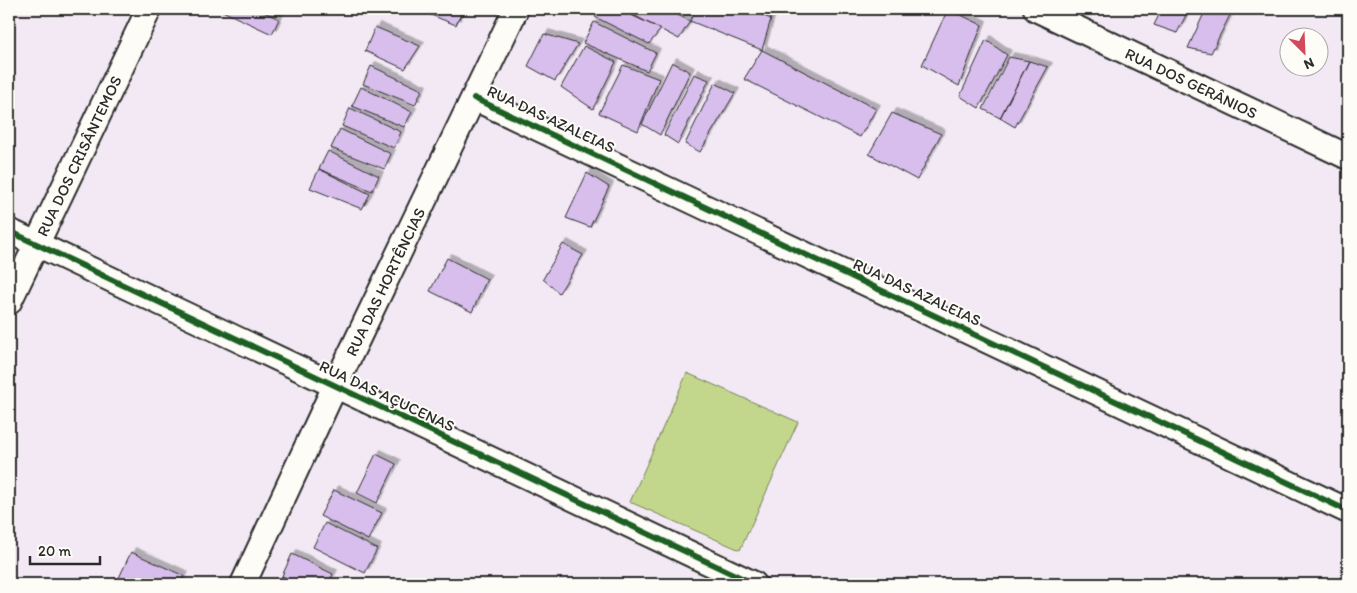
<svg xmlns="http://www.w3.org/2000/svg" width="1357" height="593" viewBox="0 0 1357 593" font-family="Itim,sans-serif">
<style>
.green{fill:#c3d78c;stroke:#77815c}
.building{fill:#d8beed;stroke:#2b2b2b;filter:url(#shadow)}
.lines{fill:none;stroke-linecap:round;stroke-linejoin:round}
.minor-casing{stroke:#2b2b2b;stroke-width:28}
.minor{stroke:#fdfcf7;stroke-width:24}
.cycleway-casing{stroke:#fdfcf7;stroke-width:9}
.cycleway{stroke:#1b5e20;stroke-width:6}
.labels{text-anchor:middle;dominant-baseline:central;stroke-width:4;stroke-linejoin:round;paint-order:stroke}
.street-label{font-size:16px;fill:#2b2b2b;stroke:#fdfcf7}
</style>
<defs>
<filter id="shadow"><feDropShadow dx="4.5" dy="-4.5" stdDeviation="0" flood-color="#0004"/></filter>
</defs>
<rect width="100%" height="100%" fill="#f2e9f4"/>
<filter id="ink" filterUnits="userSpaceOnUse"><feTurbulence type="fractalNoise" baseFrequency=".02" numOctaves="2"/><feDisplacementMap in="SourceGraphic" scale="10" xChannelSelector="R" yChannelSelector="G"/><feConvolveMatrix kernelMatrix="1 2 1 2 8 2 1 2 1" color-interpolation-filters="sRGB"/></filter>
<g filter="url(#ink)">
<path class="green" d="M687 373 798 422 740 550 630 502Z"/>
<path class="building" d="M218 9H257L279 19 272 34Z
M416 9H460L463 10 456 25Z
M601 9H618L661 29 649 44 595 17Z
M622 9H665L690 21 679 39Z
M696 9H747L771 19 762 50 690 21Z
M948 9 982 25 959 86 922 65Z
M1162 9H1189L1177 33 1154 25Z
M1206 9H1233L1211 53 1188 48Z
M594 22 656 53 647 71 583 43Z
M375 27 420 46 405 69 365 51Z
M544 34 578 44 555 81 528 66Z
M986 40 1007 55 979 108 960 96Z
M584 46 616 62 593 109 561 87Z
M762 50 876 109 860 137 744 79Z
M1009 57 1029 61 1000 118 983 109Z
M1029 61 1048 67 1015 127 1000 118Z
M672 62 690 72 660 135 642 124Z
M623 65 659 79 638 131 599 113Z
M371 66 422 90 415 105 363 84Z
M694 74 709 80 678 144 664 135Z
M715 83 735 93 700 152 685 144Z
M361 87 412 112 404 127 352 106Z
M350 108 401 132 394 148 342 126Z
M892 113 941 134 917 180 869 154Z
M340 129 391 154 384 169 331 148Z
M328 151 379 176 372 191 319 169Z
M319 169 370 194 362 209 310 188Z
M587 173 609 187 590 227 566 218Z
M563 244 583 255 559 293 543 279Z
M447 258 487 279 472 312 430 291Z
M376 454 396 464 377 503 357 493Z
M334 490 382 513 368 540 320 516Z
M325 523 377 549 365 573 313 547Z
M131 552 184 576 180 584H127L118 580Z
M292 554 333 574 328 584H298L282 576Z
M282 576 298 584H278Z"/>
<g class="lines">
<defs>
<g id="minor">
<path id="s1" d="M1036 9 1348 157"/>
<path d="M474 98 1348 511"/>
<path d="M9 231 754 584"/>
<path id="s2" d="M9 302 149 9"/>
<path id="s3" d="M243 584 335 386 516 9"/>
</g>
</defs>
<use href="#minor" class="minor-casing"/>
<use href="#minor" class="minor"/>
<defs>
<path id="cycleway" d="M474 98 1348 511
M9 231 754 584"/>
</defs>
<use href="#cycleway" class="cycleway-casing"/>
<use href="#cycleway" class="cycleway"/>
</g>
</g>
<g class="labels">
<g class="street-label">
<text stroke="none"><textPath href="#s1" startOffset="172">RUA DOS GERÂNIOS</textPath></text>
<text transform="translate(551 119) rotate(25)">RUA DAS AZALEIAS</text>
<text stroke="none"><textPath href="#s2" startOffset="162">RUA DOS CRISÂNTEMOS</textPath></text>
<text stroke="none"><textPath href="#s3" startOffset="334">RUA DAS HORTÊNCIAS</textPath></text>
<text transform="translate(917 292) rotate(25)">RUA DAS AZALEIAS</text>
<text transform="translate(387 396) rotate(25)">RUA DAS AÇUCENAS</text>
</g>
</g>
<rect width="1357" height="593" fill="none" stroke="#fdfcf7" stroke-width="30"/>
<rect x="15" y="15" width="1327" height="563" fill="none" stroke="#2b2b2b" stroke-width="2" filter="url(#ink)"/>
<g transform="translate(1304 52) rotate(156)"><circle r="24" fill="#fdfcf7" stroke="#a9a8a5"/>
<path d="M0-4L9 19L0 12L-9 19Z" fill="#d1495b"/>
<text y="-8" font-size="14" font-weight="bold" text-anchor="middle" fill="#2b2b2b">N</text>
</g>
<path d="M30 556v8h70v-8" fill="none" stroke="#2b2b2b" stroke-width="2.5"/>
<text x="38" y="556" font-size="15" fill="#2b2b2b" stroke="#fdfcf7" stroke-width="4" paint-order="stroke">20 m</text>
</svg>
